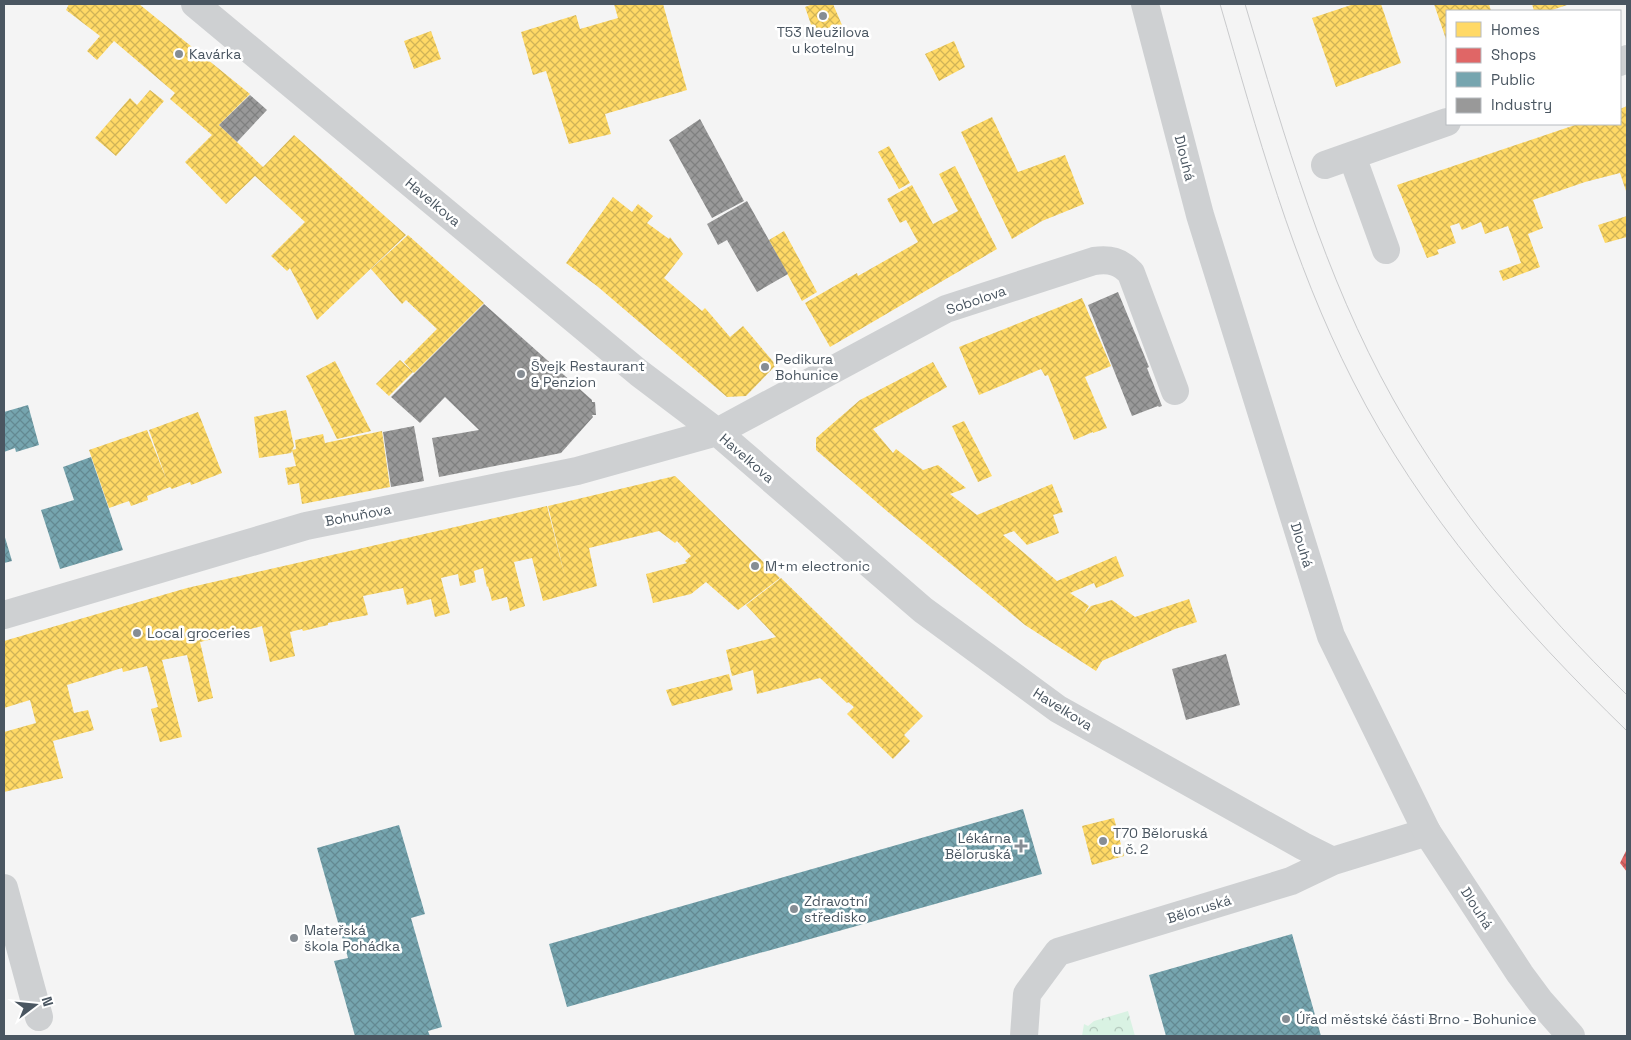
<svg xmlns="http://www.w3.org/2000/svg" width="1631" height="1040" viewBox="0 0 1631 1040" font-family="'Space Grotesk',sans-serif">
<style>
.park{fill:url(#park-crowns)}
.homes{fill:url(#homes-cross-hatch)}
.shops{fill:url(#shops-cross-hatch)}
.public{fill:url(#public-cross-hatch)}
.industry{fill:url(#industry-cross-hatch)}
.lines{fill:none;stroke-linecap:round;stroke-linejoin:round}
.minor{stroke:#ced0d2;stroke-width:28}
.tertiary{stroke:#ced0d2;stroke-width:28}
.tram{stroke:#c9cacc;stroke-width:1}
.poi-dot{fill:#868d94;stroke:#fff;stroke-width:2}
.labels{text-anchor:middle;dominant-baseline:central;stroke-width:5;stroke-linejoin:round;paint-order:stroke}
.poi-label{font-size:14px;fill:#4a5661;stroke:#fff;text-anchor:start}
.street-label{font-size:14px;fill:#4a5661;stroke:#fff}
</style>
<defs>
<pattern id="park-crowns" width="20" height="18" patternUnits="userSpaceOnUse" patternTransform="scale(1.25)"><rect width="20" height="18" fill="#d9f2e3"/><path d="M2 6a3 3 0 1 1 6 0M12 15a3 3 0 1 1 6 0" fill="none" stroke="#b2c7bb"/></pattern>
<pattern id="homes-cross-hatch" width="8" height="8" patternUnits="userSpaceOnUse" patternTransform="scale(1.25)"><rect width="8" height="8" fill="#ffd966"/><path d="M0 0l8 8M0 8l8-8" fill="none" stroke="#d0b357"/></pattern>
<pattern id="shops-cross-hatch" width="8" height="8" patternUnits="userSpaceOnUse" patternTransform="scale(1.25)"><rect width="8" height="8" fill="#e06666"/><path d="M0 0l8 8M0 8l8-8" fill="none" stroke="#b85757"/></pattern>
<pattern id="public-cross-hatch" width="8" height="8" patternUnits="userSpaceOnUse" patternTransform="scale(1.25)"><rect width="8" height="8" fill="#76a5af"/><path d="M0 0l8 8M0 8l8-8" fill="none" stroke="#638992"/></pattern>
<pattern id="industry-cross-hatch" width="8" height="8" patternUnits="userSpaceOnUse" patternTransform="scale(1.25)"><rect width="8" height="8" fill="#999"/><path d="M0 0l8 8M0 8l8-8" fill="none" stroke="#7f8080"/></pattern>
</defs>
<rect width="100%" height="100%" fill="#f4f4f4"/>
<path class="park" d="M1128 1011 1135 1036H1082L1084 1024 1088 1026 1094 1021Z"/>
<path class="homes" d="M69 4H139L250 94 219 125 263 167 294 135 406 235 317 320 290 268 287 271 271 256 305 222 255 176 226 204 185 162 212 135 170 99 175 93 114 41 97 60 87 51 100 36 66 10Z
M614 4H663L687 90 605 114 611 134 569 144 546 71 533 75 521 32 576 15 580 29 618 18Z
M813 4H833L842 25 815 36 805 7Z
M1354 4H1381L1401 63 1336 87 1312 18Z
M1434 4H1489L1491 11H1447V42Z
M1532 4H1570L1549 11H1534Z
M431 31 441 59 414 69 404 41Z
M954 41 965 67 939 81 925 54Z
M150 90 164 101 116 156 95 138 130 98 137 105Z
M1627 106V194L1620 173 1585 182 1533 200 1543 228 1528 234 1540 267 1503 281 1499 271 1521 263 1508 226 1485 234 1481 222 1462 230 1459 223 1450 226 1456 243 1437 250 1439 254 1427 258 1397 185 1578 124H1620V109Z
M992 117 1018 172 1065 155 1084 204 1042 221 1012 239 961 132Z
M889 146 910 183 899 189 878 152Z
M955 166 997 249 830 347 805 303 857 273 858 276 918 242 906 220 900 223 887 199 912 185 933 224 958 211 939 174Z
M613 197 632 212 638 204 653 216 647 223 669 239 670 237 683 254 664 278 702 311 705 308 730 337 743 326 776 365 746 396 727 397 597 286 566 263Z
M1627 216V237L1605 243 1598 225Z
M784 231 817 292 802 301 769 240Z
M408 235 484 303 414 373 404 362 437 329 406 300 402 304 371 269Z
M1082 298 1111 366 1085 377 1107 428 1093 433V432L1074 440 1048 375 1045 376 1041 369 979 395 959 347Z
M400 360 413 372 389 396 376 384Z
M335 361 371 431 337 439 306 376Z
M933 362 947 387 873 429 893 453 896 449 923 470 938 465 966 488 950 494 977 515 1052 484 1063 512 1053 515 1059 533 1027 545 1014 531 1003 535 1057 581 1116 556 1124 576 1096 588 1094 583 1070 593 1089 606 1084 614 1091 606 1112 600 1135 617 1189 599 1197 622 1175 629 1102 661 1096 671 1025 625 888 512 816 450V438L860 400Z
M286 410 294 446 291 453 259 458 254 417Z
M198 412 222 473 191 485 190 482 172 489 170 487 147 496 148 500 131 506 129 501 109 508 89 450 147 430 167 481 149 430Z
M964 421 992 476 978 482 952 426Z
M382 431 390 487 302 504 299 483 288 485 285 468 296 466 292 450 296 449 295 440 323 434 325 443Z
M675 476 780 578 738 610 706 582 691 594 653 603 646 574 687 563 685 561 691 556 677 541 675 543 659 531 589 548 597 586 543 601 532 558 514 562 525 606 510 611 507 597 492 601 488 586 487 587 483 568 474 571 476 582 460 586 458 574 441 578 450 613 435 617 431 599 407 605 403 588 363 596 368 615 328 623V625L303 631 302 629 290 632 295 656 270 662 262 626 247 630V631L200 642 213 698 198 702 187 655 162 660 182 737 160 742 151 709 158 707 147 666 123 672 122 668 67 685 74 713 88 710 94 730 53 741 63 778 4 792V732L36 723 30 700 4 708V641L187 588 547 506 565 577 548 506Z
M781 578 923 716 904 735 910 741 893 759 847 714 854 707 848 702 847 703 820 678 757 694 753 670 732 676 726 650 776 637 746 605Z
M729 674 733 690 672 706 666 690Z
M1114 818 1124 856 1092 865 1082 826Z"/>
<path class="shops" d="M1627 849V872L1620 863Z"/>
<path class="public" d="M28 405 39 445 16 452 15 448 4 452V412Z
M91 457 123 550 60 569 41 510 74 500 63 467Z
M4 534 12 561 4 563Z
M1023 809 1042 874 567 1007 549 944Z
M399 825 425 914 411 918 442 1027 428 1031 430 1036H355L334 961 348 958 317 848Z
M1292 934 1321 1036H1166L1149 975Z"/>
<path class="industry" d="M250 95 267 110 237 142 219 125Z
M700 119 744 201 712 218 669 140Z
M747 201 788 274 757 292 727 240 718 245 707 224Z
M1118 292 1149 367 1147 368 1162 406 1159 407 1158 406 1132 416 1088 305Z
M484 304 592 400V402H595L596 415H592L593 417 561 453 439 477 432 438 479 430 445 397 420 423 391 397Z
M414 426 424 481 391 487 383 432Z
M1226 654 1240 705 1186 720 1172 669Z"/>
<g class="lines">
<path class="minor" d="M195 4 639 373 717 432 923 610 1058 709 1303 846 1333 861
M1620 62 1627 59
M1352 156 1386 250
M1325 165 1447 122
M4 615 306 526 577 471 717 432 946 309 1094 261C1110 259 1120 261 1131 273L1175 391
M4 888 39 1017
M1024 1036 1027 994 1058 952 1291 881 1333 861 1427 832"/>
<path class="tertiary" d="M1145 4 1200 215 1331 636 1427 832 1520 974 1540 1001 1571 1036"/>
<path class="tram" d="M1220 4C1257 131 1292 262 1353 381 1421 515 1520 627 1627 731
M1245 4C1285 138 1324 276 1393 399 1455 509 1537 607 1627 695"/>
</g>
<g class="poi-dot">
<circle cx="823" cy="16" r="5"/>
<circle cx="179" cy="54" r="5"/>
<circle cx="765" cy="367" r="5"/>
<circle cx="521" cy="374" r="5"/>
<circle cx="755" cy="566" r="5"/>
<circle cx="137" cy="633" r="5"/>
<circle cx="1103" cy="841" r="5"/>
<path d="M1018.5 838.5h5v5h5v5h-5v5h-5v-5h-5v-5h5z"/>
<circle cx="794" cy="909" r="5"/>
<circle cx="294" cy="938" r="5"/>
<circle cx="1286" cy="1019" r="5"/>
</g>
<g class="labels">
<g class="poi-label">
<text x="823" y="32" text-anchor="middle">T53 Neužilova<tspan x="823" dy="16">u kotelny</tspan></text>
<text x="189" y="54">Kavárka</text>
<text x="775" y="359">Pedikura<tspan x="775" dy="16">Bohunice</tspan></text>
<text x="531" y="366">Švejk Restaurant<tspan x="531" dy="16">&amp; Penzion</tspan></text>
<text x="765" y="566">M+m electronic</text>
<text x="147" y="633">Local groceries</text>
<text x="1113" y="833">T70 Běloruská<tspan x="1113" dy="16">u č. 2</tspan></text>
<text x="1011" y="838" text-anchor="end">Lékárna<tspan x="1011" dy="16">Běloruská</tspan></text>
<text x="804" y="901">Zdravotní<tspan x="804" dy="16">středisko</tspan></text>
<text x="304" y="930">Mateřská<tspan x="304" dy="16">škola Pohádka</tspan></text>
<text x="1296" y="1019">Úřad městské části Brno - Bohunice</text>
</g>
<g class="street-label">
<text transform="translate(1185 158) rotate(76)">Dlouhá</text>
<text transform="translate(433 202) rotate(40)">Havelkova</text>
<text transform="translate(976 300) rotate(-19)">Sobolova</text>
<text transform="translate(747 458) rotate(41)">Havelkova</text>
<text transform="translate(358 515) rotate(-11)">Bohuňova</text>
<text transform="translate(1302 545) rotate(73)">Dlouhá</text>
<text transform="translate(1063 709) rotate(32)">Havelkova</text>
<text transform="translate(1477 908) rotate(57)">Dlouhá</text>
<text transform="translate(1199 909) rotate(-17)">Běloruská</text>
</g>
</g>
<rect width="1631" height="1040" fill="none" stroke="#4a5661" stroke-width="10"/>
<rect x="1446" y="10" width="175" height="115" fill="#ffffff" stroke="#b7bbc0"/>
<rect x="1456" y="22" width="25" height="15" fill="#ffd966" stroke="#b7bbc0"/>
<text x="1491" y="35" font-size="15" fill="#4a5661">Homes</text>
<rect x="1456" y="48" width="25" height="15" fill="#e06666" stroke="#b7bbc0"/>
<text x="1491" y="60" font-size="15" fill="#4a5661">Shops</text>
<rect x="1456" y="72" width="25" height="15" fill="#76a5af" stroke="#b7bbc0"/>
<text x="1491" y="85" font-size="15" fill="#4a5661">Public</text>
<rect x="1456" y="98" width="25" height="15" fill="#999999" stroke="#b7bbc0"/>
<text x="1491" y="110" font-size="15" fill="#4a5661">Industry</text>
<g transform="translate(35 1005) rotate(74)" stroke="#ffffff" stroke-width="4" paint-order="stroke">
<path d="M0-4L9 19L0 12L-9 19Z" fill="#4a5661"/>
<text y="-8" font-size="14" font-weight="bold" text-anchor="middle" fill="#4a5661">N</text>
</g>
</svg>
